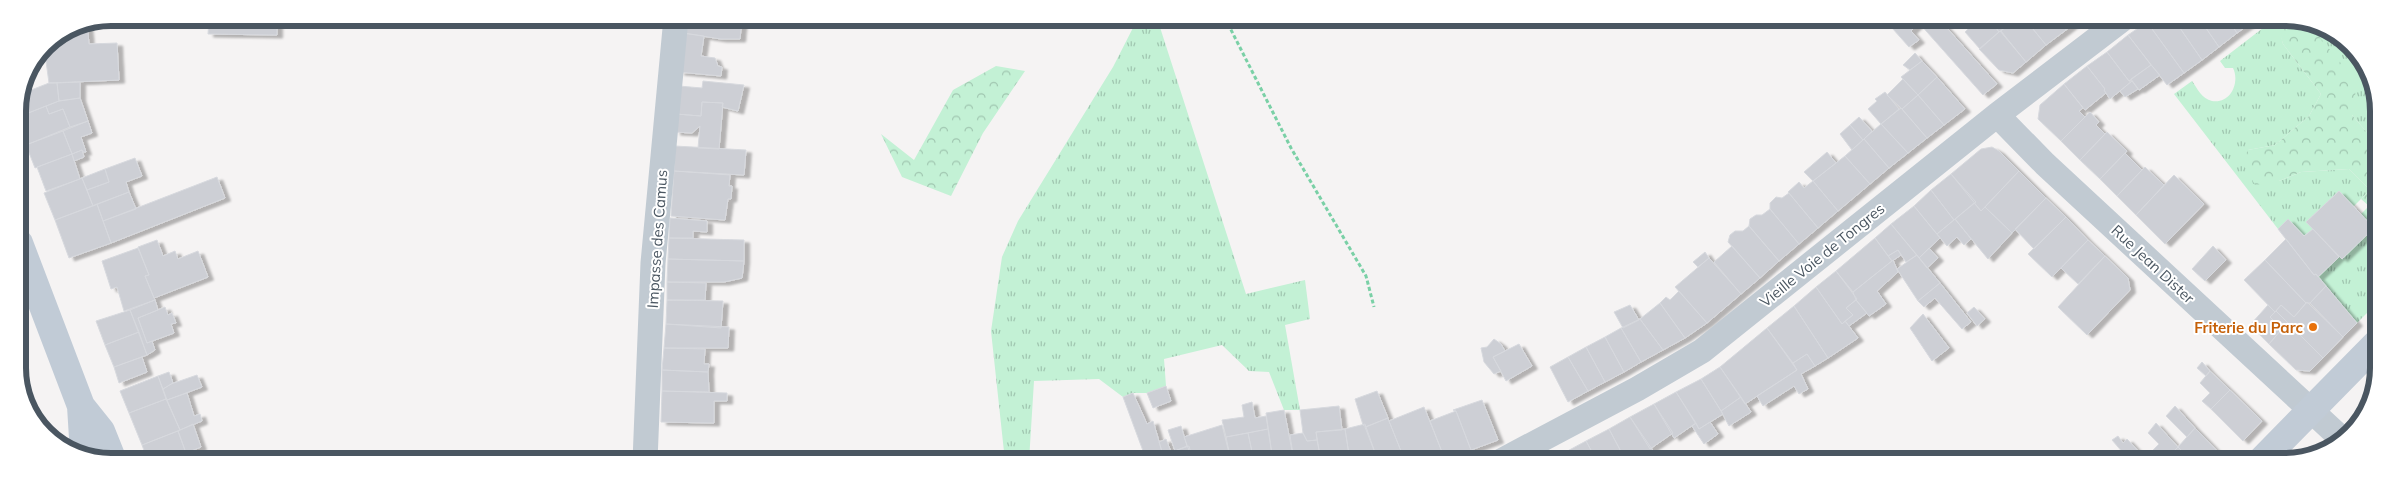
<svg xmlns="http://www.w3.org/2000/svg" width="2396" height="479" viewBox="0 0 2396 479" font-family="Mulish,sans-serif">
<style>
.grass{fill:url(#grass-tufts)}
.forest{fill:url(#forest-crowns)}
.building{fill:#cdcfd5;stroke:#d7d9de;filter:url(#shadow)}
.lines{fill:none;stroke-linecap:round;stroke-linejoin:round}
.path{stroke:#7ad0a6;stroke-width:3;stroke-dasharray:4 2.5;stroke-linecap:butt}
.street{stroke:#c1cad2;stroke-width:25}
.secondary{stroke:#c1cbd6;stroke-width:28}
.food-dot{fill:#e8710a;stroke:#fff;stroke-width:2}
.labels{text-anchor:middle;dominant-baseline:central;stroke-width:4;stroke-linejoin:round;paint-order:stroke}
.street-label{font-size:15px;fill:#4a5661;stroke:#fff}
.food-label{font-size:15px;font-weight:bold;fill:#c56008;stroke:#fff;text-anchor:end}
.rim{fill:none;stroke:#4a5661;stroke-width:6}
</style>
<defs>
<pattern id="grass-tufts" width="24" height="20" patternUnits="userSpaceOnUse" patternTransform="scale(1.25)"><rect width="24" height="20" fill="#c3f1d5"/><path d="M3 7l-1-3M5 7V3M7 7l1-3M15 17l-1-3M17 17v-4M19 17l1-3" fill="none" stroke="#a0c6b0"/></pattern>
<pattern id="forest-crowns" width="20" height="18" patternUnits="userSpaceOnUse" patternTransform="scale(1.25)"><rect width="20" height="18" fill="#c3f1d5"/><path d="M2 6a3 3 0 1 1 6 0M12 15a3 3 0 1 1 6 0" fill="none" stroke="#a0c6b0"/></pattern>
<filter id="shadow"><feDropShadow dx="5.5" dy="3" stdDeviation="1" flood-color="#0004"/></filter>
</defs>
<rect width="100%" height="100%" fill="#f5f3f3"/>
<path class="grass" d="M1138 18H1157L1246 294 1305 280 1310 319 1285 325 1300 410H1284L1269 372 1249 371 1222 345 1164 359 1166 386 1147 393H1133L1123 397 1099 379 1034 381 1029 461H1005L991 331 1002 257 1018 221 1113 67Z
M2276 18H2289L2280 31 2283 44 2321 94 2309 116 2275 145 2248 150 2279 181 2301 172 2349 169 2370 190 2353 207 2339 191 2306 222 2313 229 2304 236 2288 219 2278 229 2174 94 2192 81C2197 88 2202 99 2212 101 2231 104 2240 82 2233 68H2225L2220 61Z
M2308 24 2347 41 2377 93V144L2352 115Z
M2369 206 2377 213V303L2357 323 2318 277 2339 257 2342 259 2361 214Z"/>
<path class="forest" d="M2289 18H2297L2308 23 2357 83 2352 115 2377 144V213L2361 199 2370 190 2349 169 2301 172 2279 181 2255 185 2242 162 2248 150 2275 145 2309 116 2321 94 2283 44 2279 31Z
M996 66 1025 71 983 133 951 196 902 177 881 134 914 160 953 90Z"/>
<path class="building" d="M209 18H277V35L208 34Z
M684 18H742L740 39H721L683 33Z
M1938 18 1997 84 1983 95 1919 23 1911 31 1919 40 1909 47 1884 19Z
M1979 18H1989L1999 32 1980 49 1965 32Z
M1993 18H2017L1999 32 1990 20Z
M2017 18H2024L2046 45 2026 62 2001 31Z
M2024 18H2057L2066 30 2046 45Z
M2057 18H2081L2066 30Z
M2152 18H2173L2202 60 2184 73 2147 22Z
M2173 18H2199L2219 47 2202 60Z
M2199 18H2227L2237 33 2219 47Z
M2227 18H2253L2254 21 2237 33Z
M87 22 89 44 117 43 119 80 49 83 44 47 76 25Z
M2147 22 2184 73 2167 85 2128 35Z
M2000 31 2026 62 2013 73 1999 70 1979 49Z
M683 33 704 36 701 56 715 58 718 66 722 67 721 76 679 72Z
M2128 35 2151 65 2129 81 2107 52Z
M2107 52 2129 81H2132L2110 99 2104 90 2105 89 2087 66Z
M1915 53 1922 61 1910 70 1903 65Z
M1922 61 1937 77 1918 95 1901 77Z
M2151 65 2160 75 2139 90 2131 79Z
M2087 66 2105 89 2104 90 2106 93 2085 110 2064 84Z
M1937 77 1965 109 1944 125 1918 95Z
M1903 79 1918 95 1902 109 1887 95Z
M703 81 744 85 738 111 722 107 723 103 702 102 701 116 676 114 679 86 702 88Z
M2132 81 2138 89 2125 97 2120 91Z
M80 82V98L59 101 57 83Z
M49 83H57L59 101 18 117 21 94Z
M2064 84 2083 108 2079 111 2085 117 2061 141 2038 119 2040 105Z
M1885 92 1899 109 1881 124 1868 109 1877 101 1875 99Z
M1918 95 1944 125 1927 138 1902 109Z
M80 98 88 121 70 127 63 109 49 114 46 106 59 101Z
M702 102 723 103 719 149 698 148 700 126 692 133 675 132 676 114 701 116Z
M46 106 49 114 63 109 70 127 26 145 18 125V117Z
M1901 108 1927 138 1908 153 1881 124Z
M2090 112 2099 122 2096 125 2105 134 2080 160 2061 141Z
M1859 117 1872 131 1863 140 1850 125Z
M88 121 92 133 81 137 86 152H83L82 150 72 154 63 131Z
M1881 124 1908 153 1889 168 1864 139Z
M1850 125 1863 140 1852 150 1840 134Z
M63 131 72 154 35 168 26 145Z
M2107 132 2127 151 2100 179 2080 160Z
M1864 139 1889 168 1870 184 1845 156Z
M675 146 746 150 744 175 674 171Z
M1992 147 1999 151 2019 171 1981 211 1951 174 1981 149Z
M82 150 84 157 74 161 72 154Z
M1827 152 1836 163 1813 181 1804 172Z
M2125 153 2142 170 2117 196 2100 179Z
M72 154 80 179 46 191 37 167Z
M1845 156 1870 184 1838 211 1813 181Z
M135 158 142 176 126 182 129 192 93 206 87 190 109 182 105 169Z
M2145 167 2164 185 2136 215 2117 196Z
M105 169 109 182 87 190 82 178Z
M674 171 730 175 729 186H732L731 199H728L725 220 671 216Z
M2019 171 2046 198 2012 233 1985 207Z
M1951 174 1976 202 1954 220 1931 190Z
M2174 175 2204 204 2165 244 2136 215Z
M217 177 225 198 111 243 103 221Z
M82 178 93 206 55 220 44 193Z
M1813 181 1838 211 1818 228 1788 192 1799 182 1804 188Z
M1931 190 1954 220 1937 234 1914 206Z
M2339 191 2374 228 2342 259 2306 222Z
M129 192 136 209 103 221 97 204Z
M1789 193 1818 228 1799 244 1770 209V203L1776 197 1782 198Z
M2046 198 2066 217 2034 249 2015 229Z
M1974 203 1981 211 1985 207 2012 233 1988 259 1955 219Z
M97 204 111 243 69 258 55 220Z
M1914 206 1940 238 1919 258 1891 224Z
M1770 209 1799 244 1779 261 1749 226 1750 219 1756 215H1762Z
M2066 217 2088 240 2052 277 2028 254Z
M670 218 707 221V232L693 231V238H669Z
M1955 219 1971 239 1964 245 1957 237 1947 246 1937 234Z
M2288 219 2304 236 2313 229 2339 257 2318 277 2316 274 2314 275 2278 229Z
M1891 224 1917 255 1906 262 1898 250 1888 256 1875 238Z
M1749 226 1779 261 1760 278 1728 242 1730 235 1735 231H1743Z
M669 238 744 240V261L668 259Z
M1875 238 1892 261 1853 292 1836 271Z
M2286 239 2314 275 2316 274 2326 286 2310 303H2306L2265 260Z
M157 240 163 256 175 251 178 259 198 251 208 277 154 298 145 276 149 275 138 247Z
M2088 240 2105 256 2078 284 2061 268Z
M1732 246 1760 278 1741 294 1714 262Z
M2213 246 2226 260 2205 281 2192 269Z
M138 248 149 275 145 276 155 300 124 311 117 287 111 289 102 261Z
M1929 248 1938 258 1927 268 1919 258Z
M1898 250 1901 255 1892 261 1888 256Z
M1705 252 1709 258 1698 267 1693 262Z
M1917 255 1940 283 1918 301 1897 269Z
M2105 256 2128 278 2130 290 2087 335 2058 307Z
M1709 258 1741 294 1707 323 1675 287Z
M668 259 744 261 742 278 724 282H667Z
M1893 260 1898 272 1877 291 1886 304 1869 316 1856 300 1853 292Z
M2265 260 2306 303 2294 317 2281 305 2275 312 2244 280Z
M1836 271 1857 299 1846 308 1853 315 1842 324 1816 287Z
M667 282 706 283 705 300H667Z
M1940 283 1971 322 1962 329 1935 298 1924 307 1918 301Z
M2326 286 2357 323 2343 337 2310 303Z
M1816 287 1842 324 1845 321 1858 338 1828 358 1794 306Z
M1679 291 1707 323 1685 338 1660 303 1666 297 1670 300Z
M155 300 158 310 138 318 147 343 152 341 155 350 147 355 130 310Z
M667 300 723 301 721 328 666 324Z
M1856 300 1867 313 1849 326 1845 321 1853 315 1846 308Z
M2307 302 2343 337 2323 358 2276 311 2281 305 2294 317Z
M1660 303 1685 338 1663 350 1640 319Z
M1630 305 1639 320 1623 328 1614 312Z
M2268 305 2275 312 2270 317 2282 329 2269 344 2250 325Z
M1794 306 1828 358 1815 366 1807 354 1793 363 1767 328Z
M165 307 168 315 172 313 176 323 171 324 174 333 147 343 138 318Z
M1974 307 1985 319 1977 326 1967 313Z
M130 310 139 332 105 345 96 321Z
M2276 311 2323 358 2310 371 2296 370 2269 344 2282 329 2270 317Z
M1923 314 1949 348 1932 361 1910 328Z
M1640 319 1663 350 1641 362 1621 328Z
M666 324 729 327 728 348H664Z
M1621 328 1641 362 1624 372 1605 337Z
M1767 328 1797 370 1745 404 1720 367Z
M139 332 147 355 114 367 105 345Z
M1605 337 1624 372 1605 382 1586 347Z
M1494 339 1501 344 1505 351 1493 357 1501 371 1494 374 1484 362 1481 348 1487 347Z
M1519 344 1532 366 1506 381 1493 357Z
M1586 347 1605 382 1588 391 1568 357Z
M664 348 705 349 704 364H709L708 372 662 370Z
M1807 354 1815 366 1801 374 1808 389 1799 394 1794 386 1763 406 1757 396 1797 370 1793 363Z
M142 357 147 372 119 383 114 367Z
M1568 357 1588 391 1568 402 1550 367Z
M2202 362 2210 371 2206 376 2197 368Z
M1720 367 1741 397 1721 411 1701 379Z
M662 370 708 372 709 392 662 391Z
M2210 371 2230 390 2211 409 2202 401 2210 393 2200 383Z
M169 372 173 383 163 389 158 376Z
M197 375 202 387 167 400 163 389 171 384Z
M158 376 166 399 129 413 120 391Z
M1701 379 1723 414 1699 429 1676 392Z
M1166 386 1171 401 1153 408 1147 393Z
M2230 390 2262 421 2243 441 2211 409Z
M662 391 727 393V401H714V423L661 422Z
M1377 391 1388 418 1366 427 1363 425 1355 399Z
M1676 392 1696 423 1674 438 1654 404Z
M187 393 194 416 200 414 202 421 180 430 167 400Z
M1133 393 1147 424 1153 421 1163 455 1146 459 1123 397Z
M1741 397 1751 412 1729 426 1721 411Z
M166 399 180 430 142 445 129 413Z
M1482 400 1498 440 1471 450 1456 411 1453 410Z
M1252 402 1255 418 1266 416 1268 429 1226 437 1222 420 1244 417 1242 405Z
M1654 404 1673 433 1650 449 1630 417Z
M1339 406 1342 430 1316 432 1317 440 1307 441 1303 433 1300 410Z
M2175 406 2195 428 2187 437 2166 416Z
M1424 407 1444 457 1405 461 1389 421Z
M1284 410 1294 461H1273L1266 413Z
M1456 411 1471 450 1444 457 1430 421Z
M1630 417 1654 452 1641 461H1626L1609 429Z
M1388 418 1389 421 1405 461H1378L1365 427Z
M1710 422 1718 434 1704 444 1692 426 1696 423 1699 429Z
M2156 423 2178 447 2164 461H2160L2151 452 2159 444 2148 433Z
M193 424 201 447 186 453 178 431Z
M1365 424 1378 461H1350L1345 429Z
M1222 425 1231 461H1193L1184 437Z
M1181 426 1187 446 1175 451 1168 430Z
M2195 428 2224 458 2221 461H2192L2178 447Z
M1268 429 1273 461H1254L1248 433Z
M1345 429 1350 461H1321L1316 432Z
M1609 429 1626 461H1597L1586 441Z
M178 431 186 453 164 461H148L142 445Z
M1248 433 1254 461H1231L1226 437Z
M1303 433 1307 441 1317 440 1321 461H1294L1290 435Z
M2118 436 2123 443 2127 439 2140 453 2142 461H2130L2112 440Z
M1166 439 1171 452 1163 455 1159 442Z
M1586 441 1597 461H1563L1560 455Z
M1189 446 1193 461H1172L1169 453Z
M2178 447 2192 461H2164Z
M1144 451 1147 461H1124Z
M2151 452 2160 461H2144Z
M1169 453 1172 461H1147L1146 459Z"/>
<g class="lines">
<path class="path" d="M1225 18 1291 148 1366 276 1374 307"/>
<path class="street" d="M1997 115 2045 164 2343 440
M645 461 653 263 676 18
M1501 461 1637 389 1702 351 1997 115 2124 18"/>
<path class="secondary" d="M19 243 81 406 84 454
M81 406 101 431 113 461
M2261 461 2378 342"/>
</g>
<circle class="food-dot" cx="2313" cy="327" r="5"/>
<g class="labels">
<g class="street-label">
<text transform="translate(657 239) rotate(-86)">Impasse des Camus</text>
<text transform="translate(1822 255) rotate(-39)">Vieille Voie de Tongres</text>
<text transform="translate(2153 264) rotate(43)">Rue Jean Dister</text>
</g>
<g class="food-label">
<text x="2303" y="327">Friterie du Parc</text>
</g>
</g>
<path d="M0 0H2396V479H0ZM111 26H2285A85 85 0 0 1 2370 111V368A85 85 0 0 1 2285 453H111A85 85 0 0 1 26 368V111A85 85 0 0 1 111 26Z" fill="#fff" fill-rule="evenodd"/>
<path class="rim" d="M111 26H2285A85 85 0 0 1 2370 111V368A85 85 0 0 1 2285 453H111A85 85 0 0 1 26 368V111A85 85 0 0 1 111 26Z"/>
</svg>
